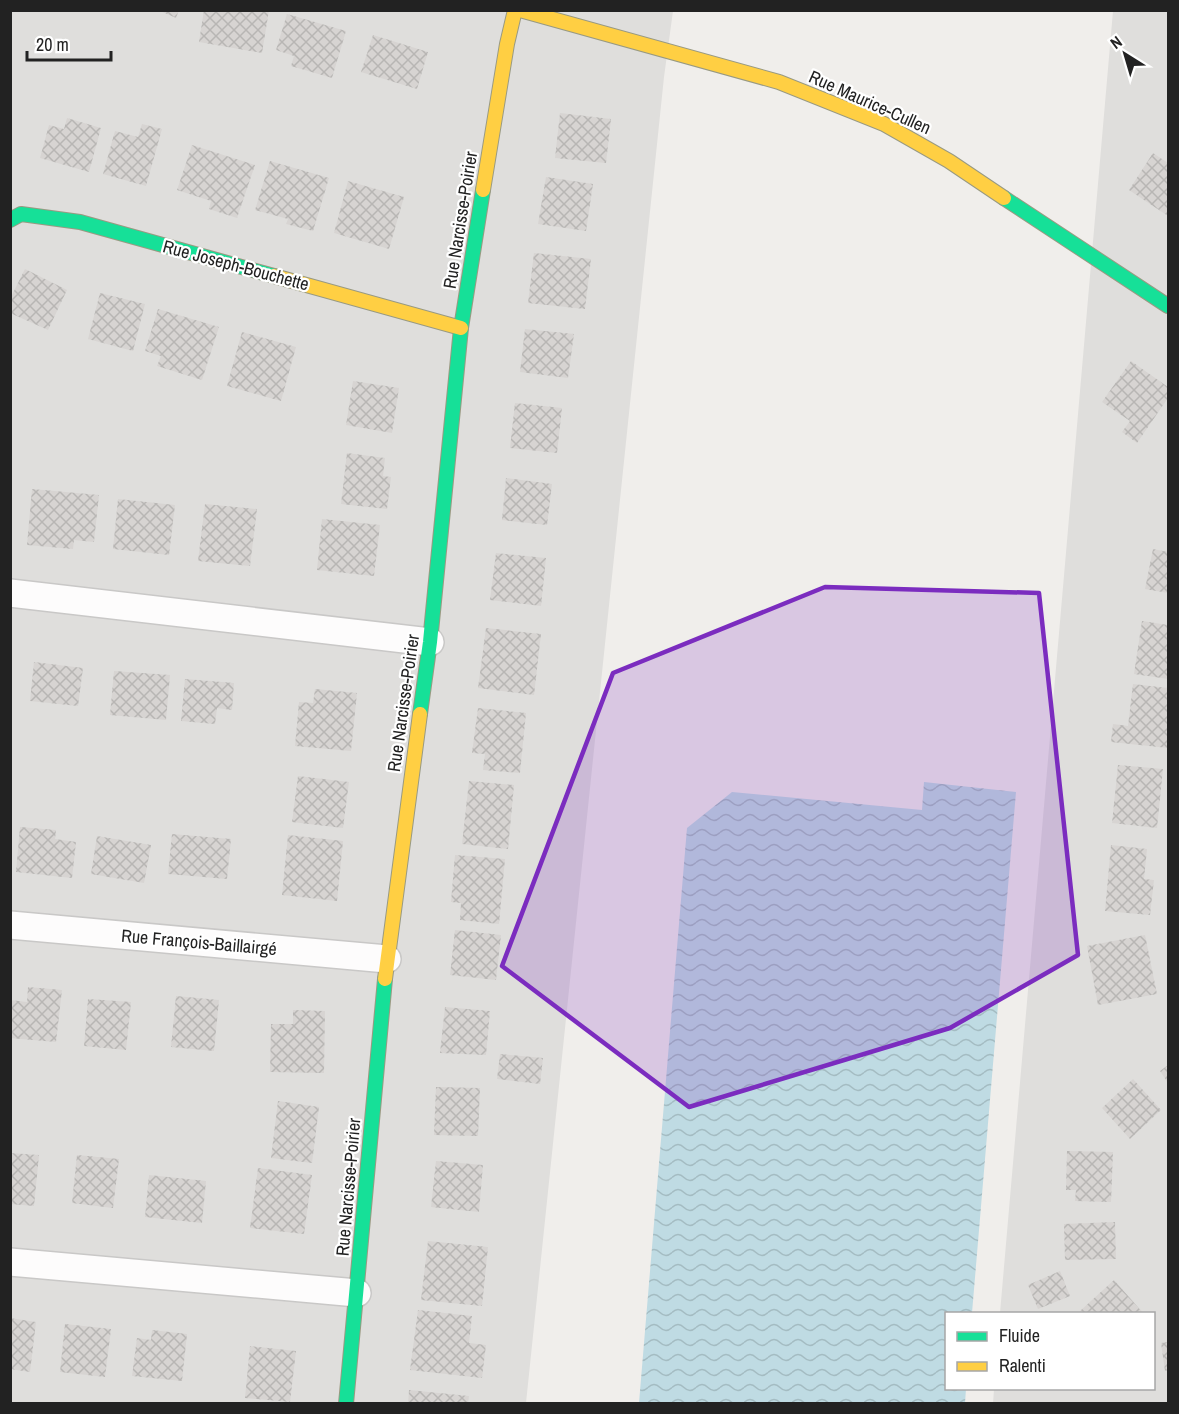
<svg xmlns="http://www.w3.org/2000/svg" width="1179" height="1414" viewBox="0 0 1179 1414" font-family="'Archivo Narrow',sans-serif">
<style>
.residential{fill:#dfdedc}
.water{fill:url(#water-waves)}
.building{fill:url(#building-cross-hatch)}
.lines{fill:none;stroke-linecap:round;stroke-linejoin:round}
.street-casing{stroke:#c9c8c7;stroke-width:30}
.fast-casing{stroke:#999a82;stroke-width:16}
.slow-casing{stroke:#999a82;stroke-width:16}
.street{stroke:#fdfcfc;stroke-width:27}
.fast{stroke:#16e098;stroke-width:14}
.slow{stroke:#ffcf43;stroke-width:14}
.marked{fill:#7b2cbf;fill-opacity:0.2;stroke:#7b2cbf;stroke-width:4.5;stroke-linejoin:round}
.labels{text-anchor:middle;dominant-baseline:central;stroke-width:4.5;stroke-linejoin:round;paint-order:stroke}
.street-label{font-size:18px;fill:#222;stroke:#fff}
</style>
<defs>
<pattern id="water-waves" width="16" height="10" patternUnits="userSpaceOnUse" patternTransform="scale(1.5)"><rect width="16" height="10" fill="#bfdbe3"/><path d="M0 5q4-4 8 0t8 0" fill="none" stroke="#a4bcc2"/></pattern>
<pattern id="building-cross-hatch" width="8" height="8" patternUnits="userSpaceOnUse" patternTransform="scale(1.5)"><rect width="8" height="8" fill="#d7d4d2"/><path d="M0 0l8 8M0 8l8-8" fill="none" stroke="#b8b6b4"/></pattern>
</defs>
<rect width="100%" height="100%" fill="#f0eeeb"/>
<path class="residential" d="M10 11H673L664 77 526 1403H11Z
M1113 11H1168V1403L993 1404 994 1389 1154 1388V1314L1000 1313Z"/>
<path class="water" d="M924 782 1016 792 972 1313 946 1314V1388L966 1389 965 1403H639L687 828 732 792 922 810Z"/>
<path class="building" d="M158 10H179L176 18Z
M204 10H269L262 53 199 42Z
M287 14 346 31 332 78 291 66 294 56 276 50Z
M373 35 428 52 417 89 361 72Z
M560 113 611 119 606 163 555 158Z
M67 118 101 128 89 172 40 158 49 125 64 129Z
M142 124 162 129 146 186 103 174 115 131 138 137Z
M192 145 255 165 237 218 209 209 211 201 177 190Z
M1153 153 1168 163V216L1129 190Z
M270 161 329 178 313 231 286 224 288 219 255 210Z
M546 177 593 184 586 231 538 224Z
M348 181 404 197 389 249 334 233Z
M534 253 591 259 585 309 528 303Z
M25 269 67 290 48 330 10 313V299Z
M100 293 145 304 133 351 88 339Z
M158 309 219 327 202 380 157 366 161 356 145 351Z
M525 329 574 334 568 378 520 372Z
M242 332 296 347 281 401 227 386Z
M1131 361 1168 387V398L1137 443 1122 432 1130 421 1102 402Z
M353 381 399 388 392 433 346 425Z
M515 403 562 408 557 453 510 448Z
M347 453 385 458 383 476 391 477 387 509 341 504Z
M506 478 552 484 547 525 502 520Z
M32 489 99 495 94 542 74 540 73 549 27 545Z
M118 499 175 505 169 555 113 549Z
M205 504 257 509 250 566 198 561Z
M322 519 380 525 374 576 317 570Z
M1153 549 1168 552V593L1145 589Z
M496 553 546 558 541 606 490 600Z
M1142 621 1168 625V679L1134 674Z
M486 628 541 634 534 695 478 688Z
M34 662 83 668 78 706 30 701Z
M114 671 170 675 166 720 110 715Z
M185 679 234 683 232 710 217 708 215 724 181 721Z
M1133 684 1168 688V748L1111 742 1113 724 1128 726Z
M315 689 357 693 351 751 295 746 299 702 313 703Z
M478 708 526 713 520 773 483 770 485 754 472 753Z
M1118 765 1163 769 1157 828 1112 823Z
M298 776 349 782 343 828 292 822Z
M469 781 514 785 508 849 462 844Z
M20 827 56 830 55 839 76 842 72 878 16 872Z
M172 834 231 839 227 879 168 874Z
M288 835 343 841 337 901 282 895Z
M97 836 151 845 144 883 91 874Z
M1111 845 1147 849 1144 879 1154 880 1150 915 1105 911Z
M455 855 505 859 499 924 460 920 461 903 451 902Z
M455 930 501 935 496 980 450 975Z
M1145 935 1157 994 1098 1005 1087 946Z
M28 987 62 990 56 1042 10 1038V1000L27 1002Z
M176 996 219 1000 214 1051 171 1047Z
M88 999 131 1002 126 1050 84 1046Z
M445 1007 490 1011 486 1055 440 1053Z
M293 1010 325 1011 324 1073 270 1072 271 1024H293Z
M500 1054 543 1058 540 1084 497 1079Z
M1168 1065V1083L1160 1071Z
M1133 1079 1161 1110 1130 1139 1102 1108Z
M436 1087 480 1088 478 1136 434 1135Z
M278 1101 319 1107 312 1163 271 1158Z
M1067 1151 1113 1152 1111 1202 1075 1201 1076 1190H1066Z
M10 1153 39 1155 34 1206 10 1204Z
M77 1155 119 1159 113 1208 72 1203Z
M436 1161 483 1165 479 1212 431 1207Z
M258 1168 312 1175 304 1234 250 1228Z
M149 1175 206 1181 202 1223 145 1217Z
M1115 1222 1116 1259 1065 1260 1064 1224Z
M428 1241 488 1247 482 1306 421 1300Z
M1060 1271 1070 1296 1038 1309 1028 1285Z
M1114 1280 1144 1314H1082L1080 1311Z
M418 1310 472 1316 469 1343 486 1345 482 1378 410 1370Z
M10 1318 36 1322 30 1372 10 1369Z
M65 1324 111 1329 105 1377 60 1372Z
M152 1330 187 1334 182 1381 132 1376 137 1338 151 1340Z
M1168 1342V1370L1165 1371 1161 1343Z
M250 1346 296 1351 290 1402 245 1398Z
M409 1390 469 1396 468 1404H408Z"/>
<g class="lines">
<defs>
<path id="street" d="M10 593 430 642
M10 925 387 959
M10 1262 357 1293"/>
<path id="fast" d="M1004 198 1168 306
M10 220 21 214 80 222 274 276
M420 714 430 642 461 328 483 190
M346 1404 385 979"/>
<path id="slow" d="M520 10 779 82 884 124 949 161 1004 198
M483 190 507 44 515 10
M274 276 461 328
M385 979 420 714"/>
</defs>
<use href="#street" class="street-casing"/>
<use href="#fast" class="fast-casing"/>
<use href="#slow" class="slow-casing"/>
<use href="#street" class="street"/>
<use href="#fast" class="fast"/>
<use href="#slow" class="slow"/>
</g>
<path class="marked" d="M825 587 1039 593 1078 955 950 1028 689 1107 502 966 613 673Z"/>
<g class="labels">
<g class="street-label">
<text transform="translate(870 102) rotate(24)">Rue Maurice-Cullen</text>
<text transform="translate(460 220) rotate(-81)">Rue Narcisse-Poirier</text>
<text transform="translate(236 265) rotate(15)">Rue Joseph-Bouchette</text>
<text transform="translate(403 703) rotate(-82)">Rue Narcisse-Poirier</text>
<text transform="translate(199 942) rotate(5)">Rue François-Baillairgé</text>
<text transform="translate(348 1187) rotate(-85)">Rue Narcisse-Poirier</text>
</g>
</g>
<rect width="1179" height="1414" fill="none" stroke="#222222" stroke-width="24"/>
<rect x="945" y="1312" width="210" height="78" fill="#ffffff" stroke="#a7a7a7" stroke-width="1.5"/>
<rect x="957" y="1332" width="30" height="9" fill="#16e098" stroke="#a7a7a7" stroke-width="1.5"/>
<text x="999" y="1342" font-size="18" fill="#222222">Fluide</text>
<rect x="957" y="1362" width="30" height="9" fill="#ffcf43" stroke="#a7a7a7" stroke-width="1.5"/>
<text x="999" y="1372" font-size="18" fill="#222222">Ralenti</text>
<g transform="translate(1125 54) rotate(323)" stroke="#ffffff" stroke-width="4.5" paint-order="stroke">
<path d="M0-4.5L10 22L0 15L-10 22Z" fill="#222222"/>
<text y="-9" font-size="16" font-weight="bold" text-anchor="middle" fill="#222222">N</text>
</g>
<path d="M27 51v9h84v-9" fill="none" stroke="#222222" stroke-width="3"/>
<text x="36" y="51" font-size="18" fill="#222222" stroke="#ffffff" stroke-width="4.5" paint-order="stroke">20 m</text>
</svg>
